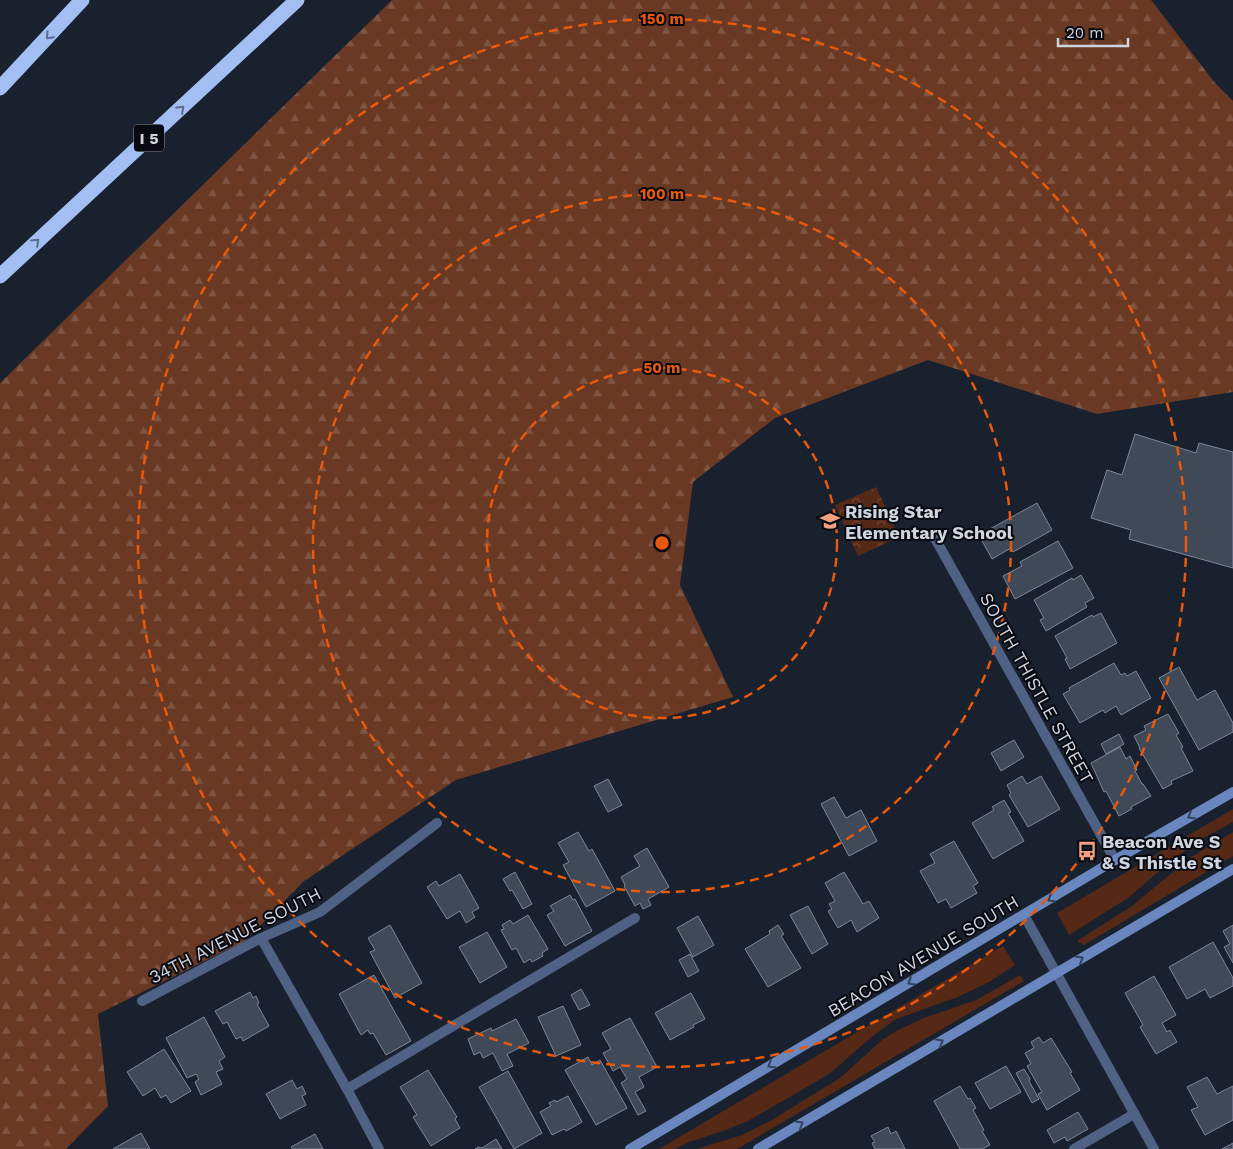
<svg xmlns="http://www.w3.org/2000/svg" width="1233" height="1149" viewBox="0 0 1233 1149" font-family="'Work Sans',sans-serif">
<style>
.grass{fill:#562916}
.forest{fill:url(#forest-firs)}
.park{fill:url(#park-crowns)}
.building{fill:#404958;stroke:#7e8799}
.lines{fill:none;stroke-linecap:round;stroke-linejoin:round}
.lane{stroke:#4f6185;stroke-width:10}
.street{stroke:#4f6185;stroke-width:10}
.secondary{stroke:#6986bf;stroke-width:10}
.highway{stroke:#a2bef3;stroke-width:15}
.oneway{stroke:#5c6d8d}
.oneway2{stroke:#33425f}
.ring{fill:none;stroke:#e8590c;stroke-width:2.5;stroke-dasharray:9 6}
.labels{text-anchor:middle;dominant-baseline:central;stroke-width:4;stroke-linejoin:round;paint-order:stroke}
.shield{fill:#070a10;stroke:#9397a0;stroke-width:1}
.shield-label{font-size:16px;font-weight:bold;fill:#cfd4de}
.poi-label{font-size:18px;font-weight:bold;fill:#cfd4de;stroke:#070a10;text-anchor:start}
.street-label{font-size:18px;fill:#cfd4de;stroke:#070a10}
.centre{fill:#e8590c;stroke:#070a10;stroke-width:2.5}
.ring-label{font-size:15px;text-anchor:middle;font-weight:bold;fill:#e8590c;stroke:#070a10;stroke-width:4;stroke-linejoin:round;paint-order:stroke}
</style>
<defs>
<pattern id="forest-firs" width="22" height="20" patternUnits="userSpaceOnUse" patternTransform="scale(1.25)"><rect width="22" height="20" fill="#6a3924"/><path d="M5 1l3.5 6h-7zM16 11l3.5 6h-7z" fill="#7e5543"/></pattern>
<pattern id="park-crowns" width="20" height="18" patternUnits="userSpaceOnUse" patternTransform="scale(1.25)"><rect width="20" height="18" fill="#562916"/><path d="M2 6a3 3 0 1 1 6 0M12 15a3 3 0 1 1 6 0" fill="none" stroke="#6d4737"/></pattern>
</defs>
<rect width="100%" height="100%" fill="#19202e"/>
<path class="grass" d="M1233 809V822L1198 841 1171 861 1128 898 1069 935 1057 913Z
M1233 832V856L1084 945 1077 941 1132 906 1191 857Z
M1003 946 1015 965 989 982 958 997 896 1019 874 1035 829 1074 748 1121 726 1130 689 1142 675 1149H659Z
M1020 975 1024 981 737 1149H697L742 1135 770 1121 840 1078 882 1040 898 1030 924 1018 976 1000Z"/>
<path class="forest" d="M392 0H1151L1215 83 1233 101V392L1097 414 928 360 775 418 693 482 680 585 733 697 456 780 304 881 245 941 98 1014 108 1106 66 1149H0V383Z"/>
<path class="park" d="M876 487 899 537 858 556 835 505Z"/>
<path class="building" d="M1135 434 1196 453 1199 443 1233 452V568L1129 539 1131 530 1091 518 1107 470 1122 475Z
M1037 503 1052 530 1013 552 1011 548 992 559 979 535Z
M1058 541 1073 568 1015 599 1003 576 1022 566 1020 562Z
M1081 575 1094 598 1085 603 1087 607 1046 631 1040 620 1044 618 1034 600 1072 578 1073 580Z
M1101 613 1117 643 1070 669 1065 659 1067 658 1055 636 1092 615 1093 617Z
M1114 663 1121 675 1125 673 1127 676 1136 671 1151 698 1121 715 1116 706 1105 713 1103 710 1080 723 1063 694 1070 690 1069 688Z
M1179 667 1197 700 1215 690 1233 723V732L1199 750 1159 678Z
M1168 714 1179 733 1176 735 1183 747 1181 748 1193 771 1171 781 1172 784 1163 789 1139 748H1140L1134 736 1146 730 1144 726Z
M1119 734 1124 744 1106 754 1101 744Z
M1014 740 1024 757 1001 771 991 753Z
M1120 747 1126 759 1130 756 1137 770 1135 771 1142 784H1143L1151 796 1131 807 1132 809 1119 816 1106 791 1104 792 1091 763Z
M1022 776 1027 784 1041 776 1060 809 1028 827 1009 795 1011 793 1007 785Z
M608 779 622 805 608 812 594 786Z
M834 797 846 818 861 810 877 841 849 856 821 804Z
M1004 800 1011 812 1008 813 1024 841 993 859 972 823 994 810 992 807Z
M578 832 589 851 592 849 615 891 586 907 563 865 569 862 558 843Z
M954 841 978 883 973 886 977 893 951 908 946 899 938 903 920 871 935 863 930 854Z
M647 848 669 887 648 899 651 905 643 909 640 903 635 906 624 886 625 885 621 877 640 866 634 856Z
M515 872 532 904 523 909 512 890 510 891 503 879Z
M844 872 863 904 869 901 879 918 857 932 851 920 838 928 828 911 832 909 829 904 835 901 825 883Z
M460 874 479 908 472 912 475 917 466 923 460 911 447 919 427 887 436 881 439 886Z
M570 895 573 900 575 899 592 931 565 946 547 915 554 911 550 906Z
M808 906 828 944 812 954 790 915Z
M528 915 548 949 542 953 543 956 532 962 530 959 524 963 516 948 512 950 501 930 504 929 502 925 510 920 513 924Z
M698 916 714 945 693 957 677 928Z
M390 925 422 983 395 998 370 952 375 950 368 938Z
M778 925 784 934 781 936 801 968 768 987 745 949 770 934 769 931Z
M1233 925V963L1224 947 1230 944 1223 931Z
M487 932 507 967 480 983 459 947Z
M1213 942 1233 978V986L1210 998 1205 989 1187 999 1169 967Z
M690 954 699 971 688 977 679 960Z
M374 975 411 1041 386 1055 373 1033 370 1034 368 1030 361 1035 339 994Z
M1154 976 1176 1015 1162 1023 1167 1032 1170 1030 1177 1042 1156 1054 1140 1027 1143 1025 1125 993Z
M581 989 590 1005 579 1010 571 995Z
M250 992 253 998 256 996 259 1003 257 1004 269 1026 243 1041 241 1037 236 1039 227 1022 223 1024 215 1011Z
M691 993 705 1019 693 1025 694 1027 670 1040 655 1013Z
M563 1006 581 1045 556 1056 538 1017Z
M204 1017 225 1057 219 1061 223 1069 216 1072 222 1084 201 1095 195 1082 199 1079 196 1074 187 1078 166 1038Z
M630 1018 657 1067 639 1077 644 1087 635 1092 646 1111 638 1115 621 1083 627 1079 620 1067 613 1071 603 1053 611 1049 602 1033Z
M516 1019 529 1043 507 1054 513 1066 502 1071 493 1053 483 1058 480 1052 474 1055 468 1039 491 1028 492 1031Z
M1039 1037 1043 1043 1051 1038 1072 1072 1070 1073 1080 1090 1047 1110 1038 1094 1042 1092 1027 1066 1031 1064 1025 1053 1034 1048 1031 1042Z
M164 1049 191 1091 171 1103 166 1095 161 1098 155 1088 143 1096 127 1072Z
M588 1057 592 1065 600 1060 627 1108 596 1125 565 1070Z
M1006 1066 1021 1092 990 1109 975 1083Z
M1024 1069 1030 1079 1029 1081 1039 1099 1032 1103 1016 1073Z
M428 1070 457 1117 455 1119 460 1128 431 1146 413 1117 417 1115 400 1087Z
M508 1071 542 1133 514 1149 479 1087Z
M1207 1077 1217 1094 1233 1086V1120L1205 1135 1191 1110 1198 1107 1187 1087Z
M292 1080 297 1089 302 1086 306 1094 302 1096 306 1105 280 1119 266 1094Z
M960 1086 968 1099 970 1098 976 1108 973 1110 984 1130 982 1131 990 1145 982 1149H960L934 1101Z
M568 1096 582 1122 566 1131 564 1129 552 1135 540 1112 551 1106 549 1103 555 1100 556 1102Z
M1078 1112 1088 1129 1067 1141 1065 1137 1054 1143 1047 1130Z
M888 1127 891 1134 896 1131 905 1149H875L872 1143 875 1142 871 1136Z
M141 1133 150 1149H113Z
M315 1134 323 1149H293L291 1147Z
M496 1139 502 1149H475L478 1147 482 1148Z
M1233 1143V1149H1222Z"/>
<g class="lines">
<path class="lane" d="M347 1089 635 918
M1074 1149 1134 1114"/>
<path class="street" d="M932 533 1115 860
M1024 915 1154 1149
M261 938 347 1089 379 1149
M142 1001 261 938 320 912 437 823"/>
<path class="secondary" d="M630 1149 1115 860 1233 792
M758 1149 1233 869"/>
<path class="highway" d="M0 88 82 0
M0 276 297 0"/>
</g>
<defs><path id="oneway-chevron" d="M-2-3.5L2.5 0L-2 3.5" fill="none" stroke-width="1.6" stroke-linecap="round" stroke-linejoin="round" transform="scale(1.25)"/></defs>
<g class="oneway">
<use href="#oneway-chevron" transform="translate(49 36) rotate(133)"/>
<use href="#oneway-chevron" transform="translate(181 109) rotate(-43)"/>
<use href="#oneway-chevron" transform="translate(36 242) rotate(-43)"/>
</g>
<g class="oneway2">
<use href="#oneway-chevron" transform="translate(1191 816) rotate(150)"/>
<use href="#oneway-chevron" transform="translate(1051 899) rotate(149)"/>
<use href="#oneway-chevron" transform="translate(1080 959) rotate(-30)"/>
<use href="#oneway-chevron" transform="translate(911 982) rotate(149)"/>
<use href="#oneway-chevron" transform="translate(940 1042) rotate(-30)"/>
<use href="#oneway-chevron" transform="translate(771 1065) rotate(149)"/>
<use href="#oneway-chevron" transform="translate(800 1124) rotate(-30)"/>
</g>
<g class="ring">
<circle cx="662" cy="543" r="175"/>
<circle cx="662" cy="543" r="349"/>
<circle cx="662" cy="543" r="524"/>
</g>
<defs>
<symbol id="school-bare" viewBox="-9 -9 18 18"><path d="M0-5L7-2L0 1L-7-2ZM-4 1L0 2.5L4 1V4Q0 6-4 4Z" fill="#f2a07f" stroke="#070a10" stroke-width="2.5" paint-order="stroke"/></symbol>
<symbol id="bus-bare" viewBox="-9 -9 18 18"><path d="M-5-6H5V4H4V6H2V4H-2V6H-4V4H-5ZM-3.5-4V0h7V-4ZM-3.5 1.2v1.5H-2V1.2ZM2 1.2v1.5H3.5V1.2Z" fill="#f2a07f" stroke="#070a10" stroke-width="2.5" paint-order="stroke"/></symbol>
</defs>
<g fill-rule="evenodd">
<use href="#school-bare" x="816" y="507" width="28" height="28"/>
<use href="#bus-bare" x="1073" y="837" width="28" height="28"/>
</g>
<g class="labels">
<rect class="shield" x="134" y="124.5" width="30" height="27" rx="4"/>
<g class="shield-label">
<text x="149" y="138">I 5</text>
</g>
<g class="poi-label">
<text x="845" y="511">Rising Star<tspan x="845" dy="21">Elementary School</tspan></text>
<text x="1102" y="841">Beacon Ave S<tspan x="1102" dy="21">&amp; S Thistle St</tspan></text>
</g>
<g class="street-label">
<text transform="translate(1037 688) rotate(61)">SOUTH THISTLE STREET</text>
<text transform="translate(235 935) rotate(-27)">34TH AVENUE SOUTH</text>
<text transform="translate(923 956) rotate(-31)">BEACON AVENUE SOUTH</text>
</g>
</g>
<circle cx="662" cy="543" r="8" class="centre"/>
<g class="ring-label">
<text x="662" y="24">150 m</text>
<text x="662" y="199">100 m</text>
<text x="662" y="373">50 m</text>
</g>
<path d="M1058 38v8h70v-8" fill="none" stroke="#cfd4de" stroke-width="2.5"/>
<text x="1066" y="38" font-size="15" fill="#cfd4de" stroke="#070a10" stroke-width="4" paint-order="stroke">20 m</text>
</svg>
